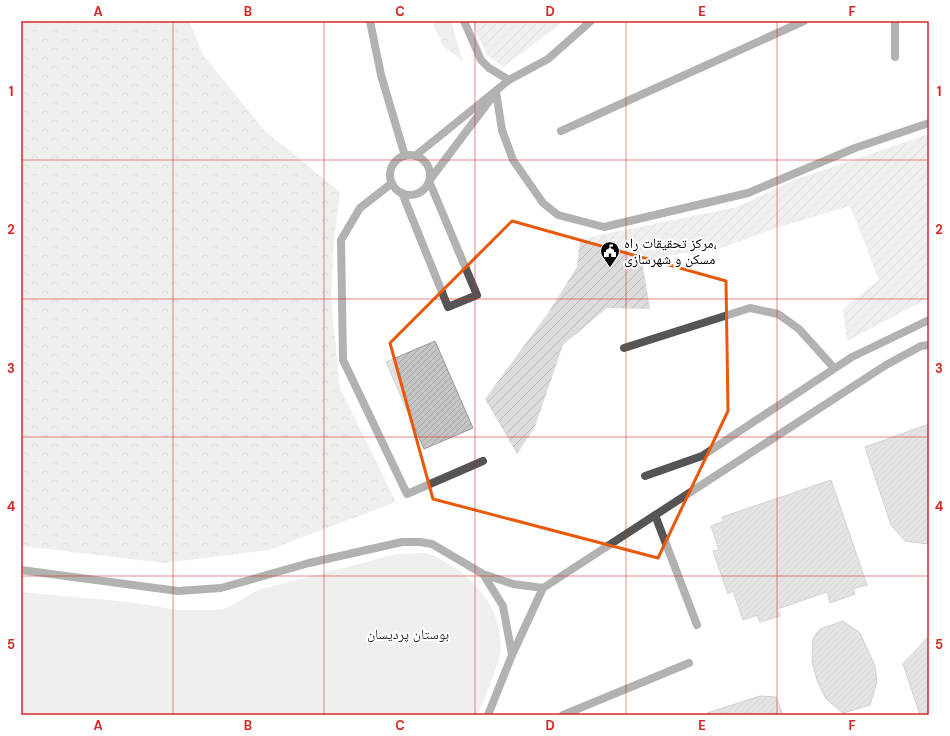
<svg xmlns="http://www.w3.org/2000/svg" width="950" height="736" viewBox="0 0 950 736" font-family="'DM Sans','Noto Naskh Arabic',sans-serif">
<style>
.forest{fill:url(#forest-crowns)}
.park{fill:#dcdcdc}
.garden{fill:url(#garden-furrows)}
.building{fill:url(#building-hatch);stroke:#999}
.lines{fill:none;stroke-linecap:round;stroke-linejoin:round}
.service{stroke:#555;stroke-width:8}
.marked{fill:none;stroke:#e8590c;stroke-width:3;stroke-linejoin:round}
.grid{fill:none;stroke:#d62828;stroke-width:1;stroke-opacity:0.55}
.labels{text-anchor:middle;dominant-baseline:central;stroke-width:4;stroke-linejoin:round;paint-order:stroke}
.poi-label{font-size:14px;fill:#000;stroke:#fff;text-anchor:start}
.park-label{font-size:14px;fill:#333;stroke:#fff}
.neatline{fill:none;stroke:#d62828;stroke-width:1.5}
.grid-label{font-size:13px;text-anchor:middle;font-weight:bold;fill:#d62828}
</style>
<defs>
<pattern id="forest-crowns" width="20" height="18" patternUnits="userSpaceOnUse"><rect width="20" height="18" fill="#dcdcdc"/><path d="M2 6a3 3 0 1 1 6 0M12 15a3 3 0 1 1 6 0" fill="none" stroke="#bbb"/></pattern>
<pattern id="garden-furrows" width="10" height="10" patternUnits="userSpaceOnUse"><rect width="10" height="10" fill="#dcdcdc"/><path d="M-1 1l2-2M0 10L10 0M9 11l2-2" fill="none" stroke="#bbb"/></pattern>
<pattern id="building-hatch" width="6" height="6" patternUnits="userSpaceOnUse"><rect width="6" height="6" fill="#c4c4c4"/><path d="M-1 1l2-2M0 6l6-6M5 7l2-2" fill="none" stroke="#a7a7a7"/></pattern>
</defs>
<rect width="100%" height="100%" fill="#fff"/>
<path class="forest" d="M21 21H189L203 55 265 131 340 192 334 240 331 298 340 388 396 502 269 550 164 563 21 546Z
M432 21H451L463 62 443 46Z"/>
<path class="park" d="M426 553C468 568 506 607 500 654 497 671 484 698 478 715H21V592L129 602 179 610H215L227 608 258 590 397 554Z"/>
<path class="garden" d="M471 21H564L503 67 487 55Z
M929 134V298L847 341 843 309 879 280 850 206 776 228 724 247 642 260 650 309 607 308 563 345 535 427 517 454 485 399 548 313 577 267 580 239 737 207 797 179Z"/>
<path class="building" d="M435 341 473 428 424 449 386 362Z
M929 424V544H927L905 541 891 525 865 447Z
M831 480 867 585 853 589 855 594 830 603 827 592 777 609 780 616 760 622 757 615 743 620 733 591 728 594 713 551 719 550 711 526 724 521 722 517Z
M843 621 860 633 875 666 877 682 870 705 843 713 826 699 818 683 812 662 813 638 820 629Z
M928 637 929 715H920L903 664Z
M760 696 776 697 783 715H707V713Z"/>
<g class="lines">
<path class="service" d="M370 21 381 75 405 156
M464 21 481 60 489 68 509 80
M895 57V21
M496 92 502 130 513 160 543 203 558 215 604 227 748 193 855 148 929 123
M561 131 804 21
M390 175a20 20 0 1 1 40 0a20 20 0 1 1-40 0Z
M415 156 509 80 548 59 591 21
M392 183 360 208 341 240 343 360 407 494 483 461
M402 193 448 307 477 295 429 181 496 92
M624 348 750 308 778 314 799 329 834 368
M645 476 702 456 852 357 929 320
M655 515 697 625
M21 570 178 591 221 588 309 563 402 542H420L432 544 483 574 513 584 543 588
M483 574 503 606 512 655
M488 715 512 655 543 588 886 365 921 346 929 345
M563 715 689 663"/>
</g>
<path d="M0 0H950V736H0ZM512 221 726 281 728 411 658 558 433 499 390 343Z" fill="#fff" fill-opacity=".55" fill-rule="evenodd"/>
<path class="marked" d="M512 221 726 281 728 411 658 558 433 499 390 343Z"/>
<path class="grid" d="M173 21V715M324 21V715M475 21V715M626 21V715M777 21V715M21 160H929M21 299H929M21 437H929M21 576H929"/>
<defs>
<symbol id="civic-pin" viewBox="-11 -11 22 30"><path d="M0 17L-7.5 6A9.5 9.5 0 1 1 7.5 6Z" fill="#000" stroke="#fff"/><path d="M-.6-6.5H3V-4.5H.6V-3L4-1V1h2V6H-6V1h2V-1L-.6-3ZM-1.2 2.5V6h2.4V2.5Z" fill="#fff"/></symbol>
</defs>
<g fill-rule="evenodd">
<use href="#civic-pin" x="599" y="240" width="22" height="30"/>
</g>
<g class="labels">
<g class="poi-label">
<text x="624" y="243">مرکز تحقیقات راه،<tspan x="624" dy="16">مسکن و شهرسازی</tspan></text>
</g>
<g class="park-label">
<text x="408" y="634">بوستان پردیسان</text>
</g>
</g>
<rect width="950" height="736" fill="none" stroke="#ffffff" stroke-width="44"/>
<rect x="22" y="22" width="906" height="692" class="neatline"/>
<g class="grid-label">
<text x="98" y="16">A</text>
<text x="248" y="16">B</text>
<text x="400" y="16">C</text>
<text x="550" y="16">D</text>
<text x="702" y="16">E</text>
<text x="852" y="16">F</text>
<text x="11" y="96">1</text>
<text x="939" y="96">1</text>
<text x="11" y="234">2</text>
<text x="939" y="234">2</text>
<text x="11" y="373">3</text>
<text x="939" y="373">3</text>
<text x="11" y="511">4</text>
<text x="939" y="511">4</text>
<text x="11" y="649">5</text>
<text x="939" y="649">5</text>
<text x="98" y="730">A</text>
<text x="248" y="730">B</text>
<text x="400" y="730">C</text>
<text x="550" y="730">D</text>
<text x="702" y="730">E</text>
<text x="852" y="730">F</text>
</g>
</svg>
